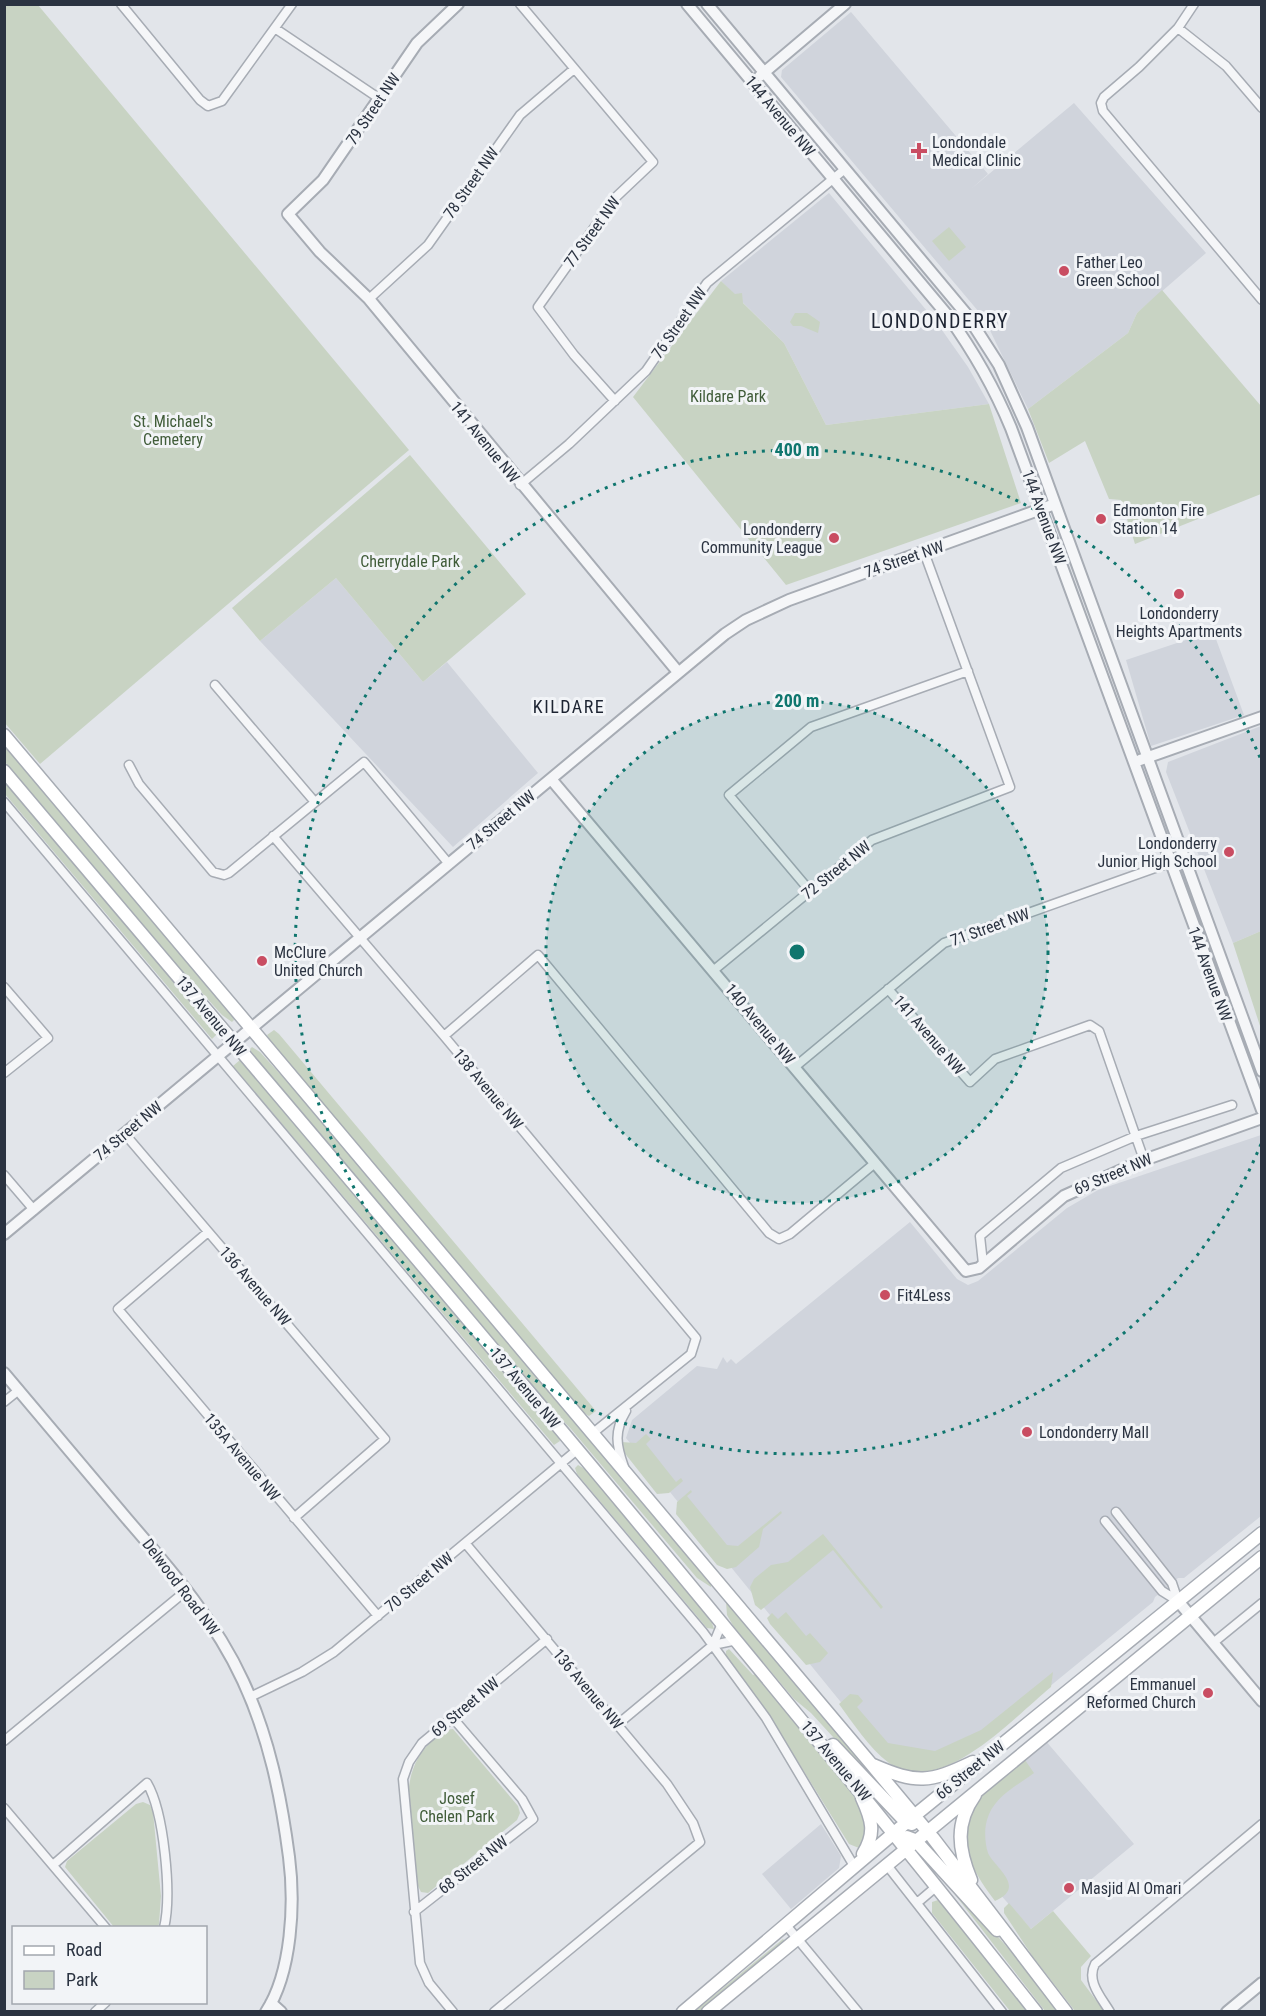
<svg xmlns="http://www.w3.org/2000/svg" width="1266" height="2016" viewBox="0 0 1266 2016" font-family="'Roboto Condensed',sans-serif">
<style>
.built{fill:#d0d4dc}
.green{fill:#c8d3c3}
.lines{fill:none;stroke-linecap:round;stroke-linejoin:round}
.minor-casing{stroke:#a7acb4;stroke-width:11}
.tertiary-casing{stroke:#a7acb4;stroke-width:14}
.secondary-casing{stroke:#a7acb4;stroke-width:15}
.minor{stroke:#f5f6f8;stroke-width:8}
.tertiary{stroke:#f5f6f8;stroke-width:10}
.secondary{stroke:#fff;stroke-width:12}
.ring{fill:none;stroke:#0f766e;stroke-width:3;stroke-dasharray:3 6}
.poi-dot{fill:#c94d62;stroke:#f2f4f7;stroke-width:2}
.labels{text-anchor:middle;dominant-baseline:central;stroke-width:6;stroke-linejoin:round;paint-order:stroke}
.street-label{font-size:16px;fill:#2b3341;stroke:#f2f4f7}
.poi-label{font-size:16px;fill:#2b3341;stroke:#f2f4f7;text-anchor:start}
.park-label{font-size:16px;fill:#405c39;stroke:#f2f4f7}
.neighbourhood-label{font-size:18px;letter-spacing:1.5px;fill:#1d2432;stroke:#f2f4f7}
.quarter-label{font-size:20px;letter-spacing:1.5px;fill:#1d2432;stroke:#f2f4f7}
.centre{fill:#0f766e;stroke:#f2f4f7;stroke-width:3}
.ring-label{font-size:18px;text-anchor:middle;font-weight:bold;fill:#0f766e;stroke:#f2f4f7;stroke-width:6;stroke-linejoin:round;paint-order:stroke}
</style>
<rect width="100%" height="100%" fill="#e2e5ea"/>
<path class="built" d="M851 12 988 174 971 189 1074 103 1206 253 1137 313 1128 333 1028 409 984 318 781 77 782 70Z
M829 193 937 323 968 367 989 404 826 425 784 343 721 281Z
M336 578 423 682 447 662 538 773 453 847 260 641Z
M1213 631 1244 715 1151 746 1126 660Z
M1261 726V931L1233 943 1166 772 1168 762Z
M1261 1135V1516L1184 1578H1178L1155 1597 1153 1602 961 1759H896L857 1722 626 1438 632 1420 697 1366 717 1369 723 1357 727 1363 731 1359 736 1364 910 1222 957 1279 968 1285 978 1281 1067 1208 1098 1190Z
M1045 1740 1134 1844 1031 1929 998 1892 976 1853 993 1790Z
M821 1824 841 1856 839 1868 791 1909 762 1874Z"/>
<path class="green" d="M4 5H38L409 450 40 764 4 722Z
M949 227 966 247 949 261 932 241Z
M721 281 735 294 742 293 743 303 784 343 826 425 989 404 1021 503 786 585 633 397Z
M1162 290 1261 406V494L1135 544 1121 500 1109 499 1085 441 1049 463 1028 409 1128 333 1137 313Z
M795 313H807L820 322 818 333 801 326H793L790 322Z
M410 455 526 594 423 682 336 578 260 641 232 608Z
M4 743 231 1012 234 1020 232 1022 222 1015 157 943 5 762Z
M4 780 214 1028 217 1034 212 1039 5 794Z
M1261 931V1029L1233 943Z
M274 1030 279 1034 596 1411 589 1416 584 1413 271 1042 267 1035Z
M252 1047 260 1052 321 1119 711 1583V1587L697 1578 571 1429 534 1391 254 1059 250 1049Z
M240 1060 558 1436 560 1441 554 1445 233 1066Z
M646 1434 651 1439 646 1444 676 1482 681 1478 683 1481 669 1493 657 1494 623 1451 621 1442 636 1443Z
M578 1465 585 1469 710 1617 714 1629 707 1628 577 1474 575 1468Z
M691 1490 692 1492 687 1496 727 1545 738 1546 781 1511 782 1513 763 1529 759 1547 736 1567 727 1569 717 1565 676 1514 677 1502Z
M823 1534 883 1607 881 1609 833 1550 761 1610 755 1605 750 1587 754 1579 771 1565 788 1562Z
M726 1602H729L900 1810 811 1713 794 1699 735 1629 727 1615Z
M786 1612 806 1636 810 1633 828 1653 820 1662 806 1665 770 1624 767 1618 772 1613 778 1619Z
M729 1649 753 1675 757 1673 814 1741 863 1807 870 1830 859 1848 849 1844 772 1720 726 1656V1651Z
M1053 1672 1051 1687C1014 1717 940 1800 889 1763 869 1748 853 1723 839 1704L850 1694 858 1695 863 1701 857 1707 888 1743 935 1751 981 1730Z
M453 1729 518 1806 520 1813 517 1820 428 1893 421 1892 418 1886C412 1838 392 1775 433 1740 440 1735 445 1729 453 1729Z
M1021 1758 1025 1760 1034 1773C1018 1785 993 1797 987 1820 984 1830 985 1844 988 1853 995 1868 1027 1887 995 1901 944 1834 963 1809 1021 1758Z
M143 1802 150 1805 153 1812 161 1896 159 1924 158 1927H114L65 1867 67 1861 136 1804Z
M922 1852C969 1904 1017 1956 1060 2011H1045Z
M938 1900 943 1901 1031 2011H1010L932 1913V1902Z
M1009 1903 1031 1929 1053 1911 1091 1956 1081 1967V1980L1104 2011H1075L1033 1957 1004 1913V1908Z
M783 1939 785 1941 700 2011 694 2012Z"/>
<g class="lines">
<defs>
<path id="minor" d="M121 4 200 100 208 106 222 101 292 4
M520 4 653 162 616 197 538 307 574 355 615 401
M1194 4 1178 28 1139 67 1104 97 1101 103 1103 111 1262 300
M1178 28 1226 66 1262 108
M276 29 380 99
M369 299 428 245 520 115 574 69
M520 485 569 444 646 371 707 283 845 169
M215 685 314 801
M129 765 139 784 213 872 224 875 229 873 364 762 449 864
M4 802 703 1632 766 1718 854 1866
M273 836 444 1036 696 1338 691 1354 593 1433
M810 891 729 795 811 727 968 671
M714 970 872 840 1010 787 924 552
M4 987 48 1038 4 1073
M888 989 970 1082 995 1059 1090 1025 1099 1031 1144 1160
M444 1036 538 955 769 1233 779 1239 790 1234 875 1163
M796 1066 944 943 1183 858
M124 1133 385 1439 294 1518
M4 1175 34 1210
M208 1232 118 1309 378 1616
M983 1264 980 1236 1061 1168 1136 1136 1232 1105
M4 1402 19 1390
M624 1467C616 1445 614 1431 626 1411
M1116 1512 1172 1583 1178 1601
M1105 1521 1162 1591 1178 1601
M466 1544 667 1784 693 1823 700 1842 494 2012
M1213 1643 1262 1603
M713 1645 737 1640
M250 1697 302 1672 334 1652 577 1450
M618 1724 713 1645 722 1623
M4 1741 187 1590
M4 1808 106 1928
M886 1864 1002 2012
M53 1865 147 1783C164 1812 172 1894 164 1928
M917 1903 937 1886
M414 1912 533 1819 522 1799 452 1717
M786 1925 858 2012
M95 2012 106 2002
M453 2012 429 1983 420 1963 403 1779 409 1762 422 1743 547 1639
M1110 2012C1101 1997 1086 1981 1095 1964L1262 1824"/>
<path id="tertiary" d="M458 4 417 43 323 180 288 214 320 252 369 299 678 672
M687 4 948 316C974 352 994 387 1011 428L1262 1110
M707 4 967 315 999 365 1027 427 1262 1071
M760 76 845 4
M1140 760 1262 717
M551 779 966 1271 979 1268 1064 1196 1144 1160 1262 1118
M4 1234 725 634 746 620 789 600 1055 504
M4 1373C45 1421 86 1470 127 1519 171 1570 215 1620 243 1681 269 1737 281 1796 289 1857 295 1903 292 1972 266 2012
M1178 1601 1262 1701
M271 2003 281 2012
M1227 2012 1262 1983"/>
<path id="secondary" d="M4 735 872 1765 933 1838 1066 2012
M4 771C351 1182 703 1590 1036 2012
M833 1745 906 1822 912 1824
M873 1765C917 1784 929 1783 973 1762
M862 1798C872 1820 876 1833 863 1854
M907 1837 915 1840 997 1930
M971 1880C958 1849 955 1823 975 1795
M683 2012 914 1816 1262 1533
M708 2012 1262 1557"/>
</defs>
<use href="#minor" class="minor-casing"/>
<use href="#tertiary" class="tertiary-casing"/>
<use href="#secondary" class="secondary-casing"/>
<use href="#minor" class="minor"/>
<use href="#tertiary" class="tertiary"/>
<use href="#secondary" class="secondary"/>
</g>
<circle cx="797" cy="952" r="251" fill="#0f766e" fill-opacity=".12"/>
<g class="ring">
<circle cx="797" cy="952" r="251"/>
<path d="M1261 1144A502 502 0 1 1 1261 760"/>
</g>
<g class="poi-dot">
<path d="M916 142h6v6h6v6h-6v6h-6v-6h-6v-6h6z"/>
<circle cx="1064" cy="271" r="6"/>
<circle cx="1101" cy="519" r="6"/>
<circle cx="834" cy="538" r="6"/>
<circle cx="1179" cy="594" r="6"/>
<circle cx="1229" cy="852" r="6"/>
<circle cx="262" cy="961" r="6"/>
<circle cx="885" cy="1295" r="6"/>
<circle cx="1027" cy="1432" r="6"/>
<circle cx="1208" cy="1693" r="6"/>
<circle cx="1069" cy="1888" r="6"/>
</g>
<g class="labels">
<g class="street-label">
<text transform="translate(373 109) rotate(-56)">79 Street NW</text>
<text transform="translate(780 116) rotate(50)">144 Avenue NW</text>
<text transform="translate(471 183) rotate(-55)">78 Street NW</text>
<text transform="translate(592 232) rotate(-54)">77 Street NW</text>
<text transform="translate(679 323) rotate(-55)">76 Street NW</text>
<text transform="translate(485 442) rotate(51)">141 Avenue NW</text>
<text transform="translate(1044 517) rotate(70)">144 Avenue NW</text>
<text transform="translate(904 559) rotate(-19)">74 Street NW</text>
<text transform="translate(501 820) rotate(-40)">74 Street NW</text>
<text transform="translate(836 870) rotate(-39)">72 Street NW</text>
<text transform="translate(990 927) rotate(-20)">71 Street NW</text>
<text transform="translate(1210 974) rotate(70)">144 Avenue NW</text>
<text transform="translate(211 1016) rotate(50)">137 Avenue NW</text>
<text transform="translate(760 1024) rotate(50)">140 Avenue NW</text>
<text transform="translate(929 1035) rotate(49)">141 Avenue NW</text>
<text transform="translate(488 1089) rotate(50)">138 Avenue NW</text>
<text transform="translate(128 1131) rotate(-40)">74 Street NW</text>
<text transform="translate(1113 1174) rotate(-23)">69 Street NW</text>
<text transform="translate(255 1286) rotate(49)">136 Avenue NW</text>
<text transform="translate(525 1388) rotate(50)">137 Avenue NW</text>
<text transform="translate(242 1457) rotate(50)">135A Avenue NW</text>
<text transform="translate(419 1582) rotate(-40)">70 Street NW</text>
<text transform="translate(181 1587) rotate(53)">Delwood Road NW</text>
<text transform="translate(588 1689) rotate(50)">136 Avenue NW</text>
<text transform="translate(465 1707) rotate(-40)">69 Street NW</text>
<text transform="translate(836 1761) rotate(50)">137 Avenue NW</text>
<text transform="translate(970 1770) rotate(-39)">66 Street NW</text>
<text transform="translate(473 1865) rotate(-38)">68 Street NW</text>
</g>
<g class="poi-label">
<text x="932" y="142">Londondale<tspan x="932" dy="18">Medical Clinic</tspan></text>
<text x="1076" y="262">Father Leo<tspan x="1076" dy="18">Green School</tspan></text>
<text x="1113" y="510">Edmonton Fire<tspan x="1113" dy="18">Station 14</tspan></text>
<text x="822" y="529" text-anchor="end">Londonderry<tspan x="822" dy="18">Community League</tspan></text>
<text x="1179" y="613" text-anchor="middle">Londonderry<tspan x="1179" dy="18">Heights Apartments</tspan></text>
<text x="1217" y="843" text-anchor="end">Londonderry<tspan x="1217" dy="18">Junior High School</tspan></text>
<text x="274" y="952">McClure<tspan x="274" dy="18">United Church</tspan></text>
<text x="897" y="1295">Fit4Less</text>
<text x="1039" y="1432">Londonderry Mall</text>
<text x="1196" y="1684" text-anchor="end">Emmanuel<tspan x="1196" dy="18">Reformed Church</tspan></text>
<text x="1081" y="1888">Masjid Al Omari</text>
</g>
<g class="park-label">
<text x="728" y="396">Kildare Park</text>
<text x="173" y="421">St. Michael's<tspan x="173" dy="18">Cemetery</tspan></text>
<text x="410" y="561">Cherrydale Park</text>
<text x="457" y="1798">Josef<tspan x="457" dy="18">Chelen Park</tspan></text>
</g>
<g class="neighbourhood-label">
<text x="569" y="706">KILDARE</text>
</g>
<g class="quarter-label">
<text x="940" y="321">LONDONDERRY</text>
</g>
</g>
<circle cx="797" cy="952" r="9" class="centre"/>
<g class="ring-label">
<text x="797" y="456">400 m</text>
<text x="797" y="707">200 m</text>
</g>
<rect width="1266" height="2016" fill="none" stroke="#2b3341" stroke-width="12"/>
<rect x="12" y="1926" width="195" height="78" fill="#f2f4f7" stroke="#a2a7ae" stroke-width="1.5"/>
<rect x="24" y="1946" width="30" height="9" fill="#ffffff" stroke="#a2a7ae" stroke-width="1.5"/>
<text x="66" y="1956" font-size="18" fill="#2b3341">Road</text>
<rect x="24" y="1971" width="30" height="18" fill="#c8d3c3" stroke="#a2a7ae" stroke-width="1.5"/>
<text x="66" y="1986" font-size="18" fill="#2b3341">Park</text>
</svg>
